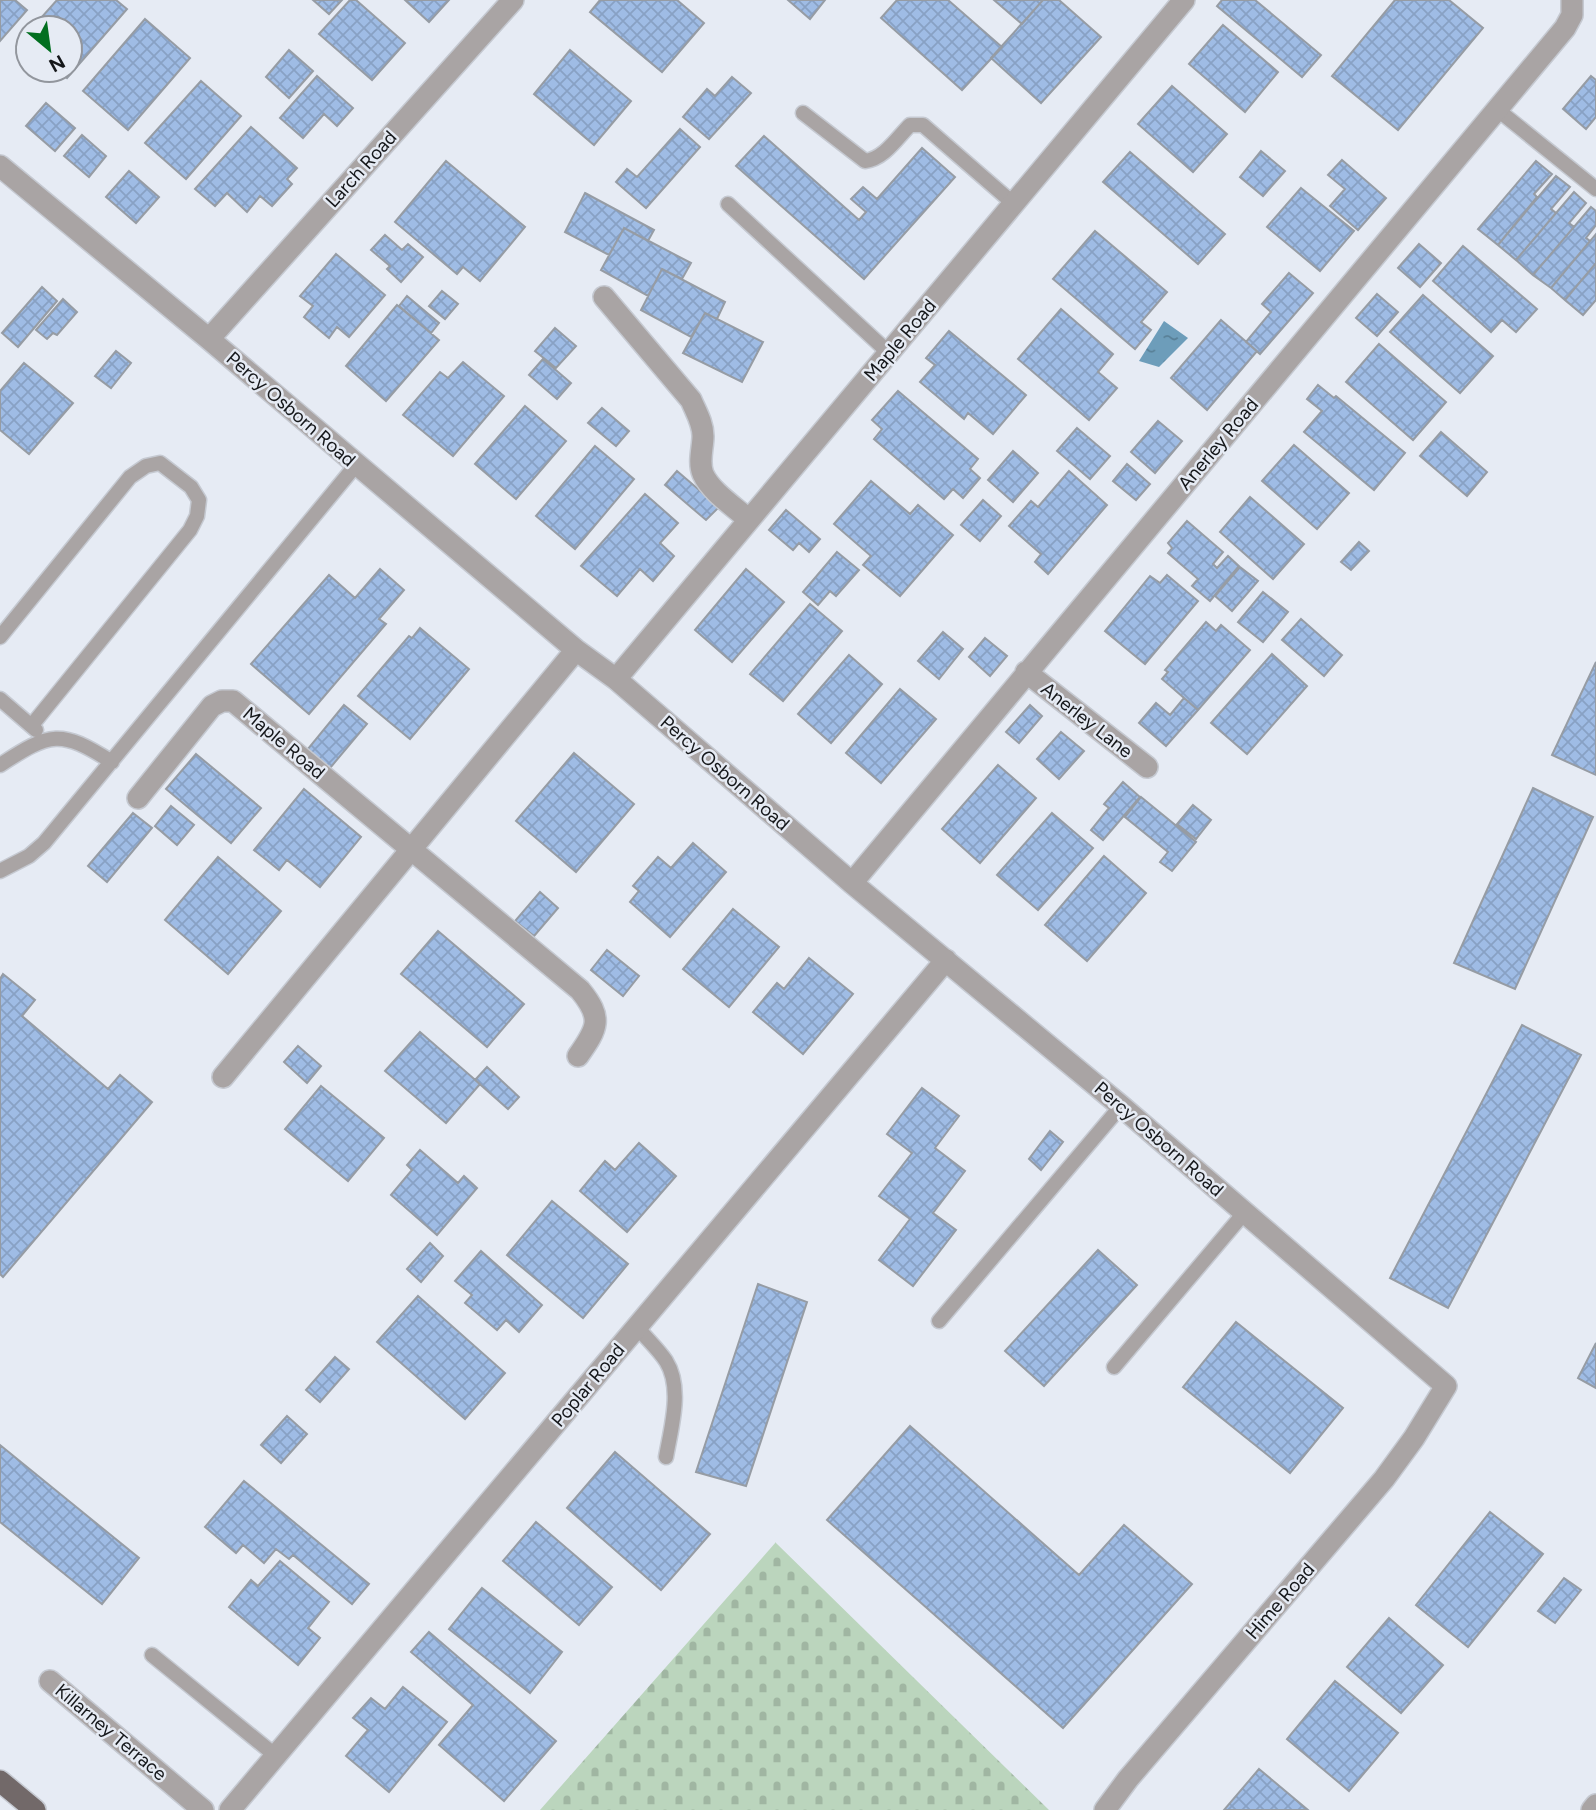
<svg xmlns="http://www.w3.org/2000/svg" width="1596" height="1810" viewBox="0 0 1596 1810" font-family="Figtree,sans-serif">
<style>
.cemetery{fill:url(#cemetery-stones)}
.water{fill:url(#water-ripples)}
.building{fill:url(#building-cross-hatch);stroke:#969ca4;stroke-width:2}
.lines{fill:none;stroke-linecap:round;stroke-linejoin:round}
.lane-casing{stroke:#c5c9d1;stroke-width:17}
.street-casing{stroke:#c5c9d1;stroke-width:24}
.primary-casing{stroke:#c5c9d1;stroke-width:24}
.lane{stroke:#a9a4a4;stroke-width:14}
.street{stroke:#a9a4a4;stroke-width:21}
.primary{stroke:#726969;stroke-width:21}
.labels{text-anchor:middle;dominant-baseline:central;stroke-width:5;stroke-linejoin:round;paint-order:stroke}
.street-label{font-size:19px;fill:#15171a;stroke:#e6ebf4}
</style>
<defs>
<pattern id="cemetery-stones" width="16" height="16" patternUnits="userSpaceOnUse" patternTransform="scale(1.75)"><rect width="16" height="16" fill="#bbd5bd"/><path d="M2 7V4a2 2 0 0 1 4 0v3zM10 15v-3a2 2 0 0 1 4 0v3z" fill="#a0b6a2"/></pattern>
<pattern id="water-ripples" width="26" height="14" patternUnits="userSpaceOnUse" patternTransform="scale(1.75)"><rect width="26" height="14" fill="#6d9dba"/><path d="M2 4q2-2 4 0t4 0M15 11q2-2 4 0t4 0" fill="none" stroke="#587f96"/></pattern>
<pattern id="building-cross-hatch" width="8" height="8" patternUnits="userSpaceOnUse" patternTransform="scale(1.75)"><rect width="8" height="8" fill="#9fbce5"/><path d="M0 0l8 8M0 8l8-8" fill="none" stroke="#88a1c4"/></pattern>
</defs>
<rect width="100%" height="100%" fill="#e6ebf4"/>
<path class="cemetery" d="M776 1542V1543L1049 1810H540Z"/>
<path class="water" d="M1164 321 1188 338 1159 367 1139 361Z"/>
<path class="building" d="M0 0H15L27 10 0 41Z
M57 0H116L127 9 67 78 58 70H70V28H32Z
M313 0H342L329 14Z
M350 0H356L405 43 372 80 319 34Z
M405 0H449L429 22Z
M600 0H677L704 23 662 72 590 12Z
M788 0H825L810 19Z
M897 0H948L1002 47 962 90 881 18Z
M994 0H1043L1022 24Z
M1043 0H1059L1101 37 1041 103 991 58Z
M1222 0H1255L1321 55 1302 77 1217 6Z
M1395 0H1449L1483 28 1398 130 1332 76Z
M145 19 190 58 128 130 83 91Z
M1223 25 1278 72 1245 112 1189 64Z
M289 50 313 71 289 98 266 77Z
M570 50 631 101 594 145 534 94Z
M317 76 353 108 337 126 324 114 303 138 280 118Z
M1591 76 1596 80V117L1586 129 1563 109Z
M732 77 751 93 709 139 683 117 707 89 715 96Z
M201 81 241 116 186 179 145 143Z
M1172 86 1227 134 1193 172 1138 124Z
M46 103 75 128 55 151 26 126Z
M251 127 297 168 287 179 292 184 272 206 260 196 247 212 227 193 215 206 195 189Z
M680 129 700 147 646 208 616 182 627 169 637 177Z
M82 135 106 156 89 177 64 156Z
M764 136 859 220 866 212 851 199 863 187 877 199 922 148 955 177 864 279 736 166Z
M1261 151 1285 171 1263 196 1240 177Z
M1130 152 1225 234 1198 264 1103 182Z
M1342 160 1386 198 1358 230 1330 206 1345 189 1328 175Z
M446 161 525 227 480 281 463 267 457 274 395 222Z
M1536 161 1552 174 1534 194 1537 197 1498 245 1478 229Z
M129 171 159 197 136 223 106 197Z
M1556 176 1570 187 1551 209 1556 213 1516 260 1498 245Z
M1301 188 1354 231 1320 271 1267 227Z
M1574 192 1586 203 1569 223 1574 227 1533 275 1516 260Z
M585 193 654 230 648 241 624 228 609 255 565 232Z
M1591 207 1596 211V225L1586 238 1590 241 1551 288 1533 275Z
M624 228 691 263 682 279 662 269 648 296 601 270Z
M1095 231 1167 292 1141 322 1151 330 1135 349 1053 279Z
M1596 234V263L1565 300 1551 288Z
M385 235 402 250 408 244 423 257 401 282 387 269 390 266 371 250Z
M1419 244 1441 263 1420 287 1398 268Z
M1463 246 1537 309 1516 332 1502 320 1491 332 1433 281Z
M336 254 385 295 349 337 337 327 329 338 304 317 313 306 300 296Z
M1596 263V300L1583 315 1565 300Z
M662 269 725 302 717 319 705 313 691 337 641 310Z
M1289 273 1313 293 1260 354 1246 342 1271 312 1262 304Z
M42 287 57 301 18 347 2 333Z
M442 291 458 304 445 319 429 306Z
M1377 294 1398 312 1377 336 1356 318Z
M1423 295 1493 356 1460 393 1390 332Z
M407 296 439 323 431 333 399 306Z
M63 299 77 312 57 335 53 333 47 339 36 330Z
M397 305 439 340 386 401 346 366Z
M1061 309 1113 354 1098 372 1117 388 1089 420 1018 359Z
M705 313 763 342 742 382 683 353Z
M1221 320 1257 351 1207 410 1171 378Z
M555 328 576 346 556 368 535 351Z
M949 331 1026 395 993 434 968 413 964 419 920 382 935 365 926 358Z
M1379 344 1446 402 1413 440 1346 382Z
M116 351 131 363 111 388 95 376Z
M543 359 571 383 557 399 529 375Z
M463 362 504 396 453 456 403 415 440 372 448 378Z
M24 363 73 403 29 454 0 430V391Z
M1318 385 1334 398 1336 396 1405 453 1374 490 1304 432 1322 411 1307 399Z
M898 391 978 459 970 469 980 478 963 498 953 489 944 499 874 439 882 429 872 420Z
M525 406 566 441 516 499 475 464Z
M602 408 629 431 616 446 588 423Z
M1158 421 1182 441 1155 473 1131 452Z
M1077 428 1110 456 1090 479 1057 451Z
M1441 432 1487 472 1467 496 1420 456Z
M1294 445 1349 493 1317 529 1262 481Z
M595 446 634 479 575 549 536 516Z
M1013 451 1038 473 1013 502 988 480Z
M1127 464 1150 484 1136 500 1113 481Z
M677 471 719 507 706 520 665 485Z
M1069 471 1107 505 1048 574 1035 562 1041 554 1009 526 1031 501 1038 507Z
M871 481 910 514 918 505 953 535 900 596 863 565 871 556 834 524Z
M645 494 678 523 660 543 674 556 653 581 640 569 617 596 581 566Z
M1250 497 1304 544 1273 579 1220 532Z
M983 500 1001 516 980 541 961 525Z
M786 510 820 539 809 552 799 543 793 550 769 530Z
M1187 521 1223 552 1213 564 1217 568 1228 556 1239 566 1210 601 1192 586 1198 579 1168 553 1172 548 1168 543Z
M1359 542 1369 551 1351 570 1341 562Z
M837 552 859 570 836 596 830 591 818 605 803 592Z
M1240 567 1258 581 1232 611 1215 596Z
M380 569 404 590 379 619 386 624 309 714 251 664 329 575 355 598Z
M746 569 784 602 732 662 695 630Z
M1167 575 1198 601 1145 664 1105 631 1150 576 1160 583Z
M1263 592 1288 612 1263 642 1238 622Z
M810 604 842 631 783 701 750 674Z
M1301 619 1342 655 1324 676 1282 640Z
M1206 622 1216 631 1221 625 1250 650 1198 710 1162 679 1168 672 1165 670Z
M420 628 469 669 410 739 358 696 409 636 412 638Z
M943 632 963 649 939 679 918 661Z
M985 638 1007 656 990 676 969 657Z
M1272 654 1307 686 1247 754 1211 723Z
M849 655 882 684 831 743 798 714Z
M1596 662V775L1552 755Z
M900 689 936 719 881 783 846 753Z
M1184 698 1198 710 1166 746 1139 723 1156 703 1170 715Z
M344 705 367 724 330 768 307 750Z
M1030 705 1042 716 1019 743 1006 732Z
M1061 732 1084 751 1059 779 1037 759Z
M574 753 634 804 576 872 516 821Z
M196 754 261 808 231 843 166 789Z
M998 765 1036 798 980 863 942 829Z
M1123 782 1140 797 1103 840 1091 830 1109 808 1104 804Z
M1533 788 1593 817 1515 989 1454 963Z
M304 789 361 837 320 887 287 860 279 870 254 850Z
M1141 797 1196 842 1172 871 1160 862 1168 852 1125 817Z
M1193 805 1211 820 1196 839 1177 824Z
M171 806 194 825 177 845 155 826Z
M133 813 152 828 107 882 88 866Z
M1052 813 1093 848 1038 910 997 875Z
M693 843 726 872 670 937 630 902 639 891 633 886 658 857 671 868Z
M1104 856 1146 893 1087 961 1045 925Z
M218 857 281 911 228 974 165 920Z
M540 892 558 908 534 936 515 921Z
M733 909 779 947 729 1007 683 969Z
M438 931 524 1004 487 1047 401 974Z
M607 950 639 976 623 996 591 970Z
M809 958 853 994 803 1054 753 1012 777 983 784 989Z
M3 974 35 1000 22 1016 108 1089 120 1075 152 1102 3 1277 0 1274V979Z
M1522 1025 1581 1055 1448 1308 1390 1278Z
M420 1032 480 1084 446 1123 385 1071Z
M298 1046 321 1066 307 1083 284 1062Z
M487 1067 519 1097 508 1109 475 1080Z
M321 1086 384 1138 348 1181 285 1129Z
M922 1088 959 1116 935 1148 965 1171 933 1213 956 1230 913 1286 879 1260 910 1219 879 1196 912 1153 887 1134Z
M1050 1131 1063 1142 1041 1170 1029 1159Z
M639 1143 676 1176 627 1232 580 1191 605 1161 615 1170Z
M420 1150 458 1183 464 1176 477 1188 437 1235 391 1195 412 1170 407 1165Z
M552 1201 628 1264 583 1318 507 1255Z
M430 1243 443 1256 421 1282 407 1269Z
M1098 1250 1137 1285 1044 1386 1005 1351Z
M481 1251 542 1305 519 1332 506 1320 497 1330 465 1303 472 1295 455 1281Z
M758 1284 807 1302 746 1486 696 1472Z
M418 1296 505 1373 465 1419 377 1342Z
M1236 1322 1343 1408 1290 1473 1183 1387Z
M1596 1343V1388L1578 1378Z
M335 1357 349 1369 320 1402 306 1390Z
M287 1416 307 1434 281 1463 261 1445Z
M910 1426 1079 1575 1124 1525 1192 1584 1063 1728 827 1520Z
M0 1445 139 1558 102 1604 0 1522Z
M615 1452 710 1534 661 1590 567 1508Z
M244 1481 369 1584 352 1604 293 1555 289 1559 276 1549 264 1563 243 1545 236 1553 205 1527Z
M1490 1512 1543 1554 1468 1647 1416 1605Z
M536 1522 612 1587 579 1625 503 1561Z
M280 1561 329 1602 308 1628 320 1638 298 1665 229 1607 251 1580 258 1586Z
M1564 1578 1581 1590 1555 1623 1538 1611Z
M482 1588 562 1652 530 1693 449 1629Z
M1389 1618 1443 1665 1401 1713 1347 1667Z
M429 1632 556 1741 504 1801 439 1745 473 1705 411 1652Z
M1335 1681 1398 1733 1349 1791 1287 1739Z
M403 1687 447 1722 389 1792 346 1756 368 1730 353 1718 371 1698 385 1709Z
M1259 1769 1308 1810H1224Z"/>
<g class="lines">
<defs>
<path id="lane" d="M1498 110 1596 189
M803 113 865 161C884 159 897 138 910 125H923L1014 204
M728 204 889 353
M0 637 130 477 146 466 160 463 191 487 199 500 197 516 190 530 32 725
M0 699 36 730
M0 765C51 732 60 729 112 762
M0 871 29 856 44 843 356 465
M939 1321 1121 1106
M637 1327C646 1338 658 1349 666 1361 683 1388 671 1428 666 1457
M1114 1367 1245 1212
M152 1655 276 1756"/>
<path id="street" d="M0 166 209 339 576 650 616 679 852 883 1121 1106 1446 1386 1414 1438 1384 1479 1128 1779 1105 1810
M604 297 691 400C696 412 703 423 703 436 703 448 698 462 703 474 711 492 735 507 749 520
M209 339 513 0
M1026 672 1147 767
M616 679 1184 0
M138 798 212 706 222 701H233L580 990C603 1018 598 1028 578 1056
M852 883 1565 28 1572 15V0
M223 1077 576 650
M50 1681 203 1810
M230 1810 946 960
M1592 1810 1596 1805"/>
<path id="primary" d="M0 1781 35 1810"/>
</defs>
<use href="#lane" class="lane-casing"/>
<use href="#street" class="street-casing"/>
<use href="#primary" class="primary-casing"/>
<use href="#lane" class="lane"/>
<use href="#street" class="street"/>
<use href="#primary" class="primary"/>
</g>
<g class="labels">
<g class="street-label">
<text transform="translate(361 169) rotate(-48)">Larch Road</text>
<text transform="translate(900 340) rotate(-50)">Maple Road</text>
<text transform="translate(291 409) rotate(41)">Percy Osborn Road</text>
<text transform="translate(1218 444) rotate(-50)">Anerley Road</text>
<text transform="translate(1087 720) rotate(38)">Anerley Lane</text>
<text transform="translate(284 743) rotate(40)">Maple Road</text>
<text transform="translate(725 773) rotate(41)">Percy Osborn Road</text>
<text transform="translate(1159 1139) rotate(41)">Percy Osborn Road</text>
<text transform="translate(588 1385) rotate(-50)">Poplar Road</text>
<text transform="translate(1280 1601) rotate(-49)">Hime Road</text>
<text transform="translate(111 1732) rotate(40)">Killarney Terrace</text>
</g>
</g>
<g transform="translate(49 49) rotate(151)"><circle r="33" fill="#e6ebf4" stroke="#92969d" stroke-width="2"/>
<path d="M0-5L12 26L0 18L-12 26Z" fill="#026f20"/>
<text y="-10" font-size="19" font-weight="bold" text-anchor="middle" fill="#15171a">N</text>
</g>
</svg>
